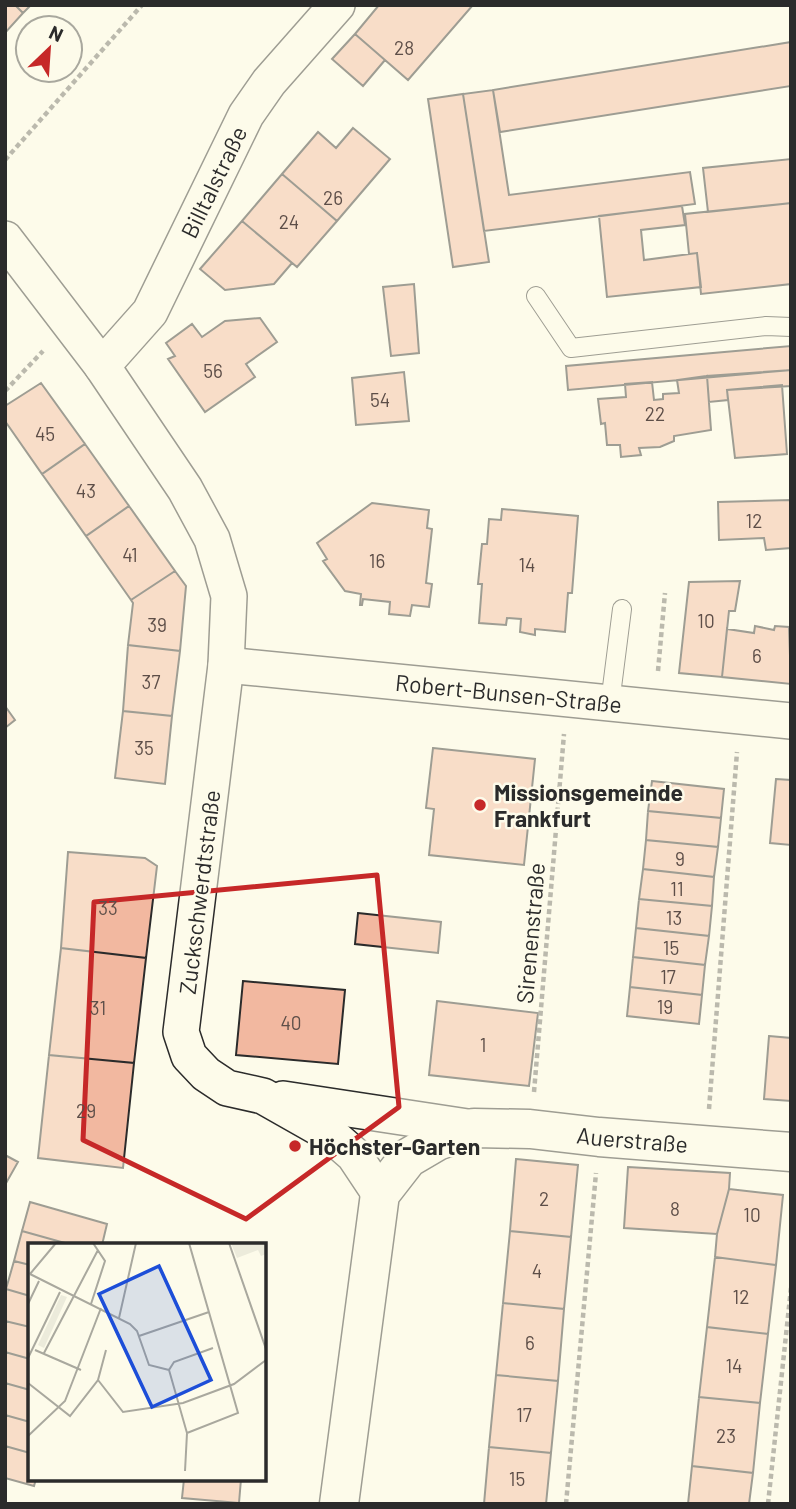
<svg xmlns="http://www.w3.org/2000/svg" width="796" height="1509" viewBox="0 0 796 1509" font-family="Barlow,sans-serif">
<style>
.building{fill:#f2b8a0;stroke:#2b2b2b;stroke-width:2}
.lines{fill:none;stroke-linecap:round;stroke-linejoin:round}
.lane-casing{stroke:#2b2b2b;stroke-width:20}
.street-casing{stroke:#2b2b2b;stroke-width:38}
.secondary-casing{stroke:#2b2b2b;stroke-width:41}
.path{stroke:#6a6964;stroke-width:4.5;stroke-dasharray:5 3.5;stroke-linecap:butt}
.lane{stroke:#fdfbea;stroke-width:18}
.street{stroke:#fdfbea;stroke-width:35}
.secondary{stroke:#fdfbea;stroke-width:38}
.marked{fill:none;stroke:#c62828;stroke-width:5;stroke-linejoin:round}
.poi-dot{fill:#c62828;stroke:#fdfbea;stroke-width:2.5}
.labels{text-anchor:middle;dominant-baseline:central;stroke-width:5;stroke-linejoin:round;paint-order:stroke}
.number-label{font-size:19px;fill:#5d4e48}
.street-label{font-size:23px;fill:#2b2b2b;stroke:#fdfbea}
.poi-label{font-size:23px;font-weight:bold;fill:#2b2b2b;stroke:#fdfbea;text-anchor:start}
.inset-road{fill:none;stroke:#a9a89e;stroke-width:2}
.view{fill:#1d4ed8;fill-opacity:0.15;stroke:#1d4ed8;stroke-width:3.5}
.inset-edge{fill:none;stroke:#2b2b2b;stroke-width:3.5}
</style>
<rect width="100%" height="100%" fill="#fdfbea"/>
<path class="building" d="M5 5H15L23 13 5 33Z
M15 5H31L23 13Z
M379 5H473L408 80 355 34Z
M355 34 385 60 363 86 332 59Z
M791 42V86L500 132 493 90Z
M493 90 509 195 690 172 695 204 484 231 463 94Z
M463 94 489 262 453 267 428 99Z
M353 128 390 159 337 221 282 174 318 132 336 148Z
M791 159V203L708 212 703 168Z
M282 174 337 221 297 267 242 221Z
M791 203V284L701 294 697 253 689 254 685 214Z
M682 206 685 225 641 230 644 260 697 253 701 287 607 297 599 216Z
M242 221 292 263 274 284 225 290 200 269Z
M414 284 419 353 391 356 383 287Z
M260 318 277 342 246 364 255 377 205 412 168 359 175 356 166 343 192 324 202 337 225 321Z
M791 346V370L568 390 566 366Z
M791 370V386L727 390 728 400 709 402 707 376Z
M404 372 409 421 356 425 352 378Z
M707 376 711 430 674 436V441L660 447 639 448 641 455 621 457 620 445H607L605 423 601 424 598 399 626 397 625 384 652 382 654 400 663 399V394L679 393 677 380Z
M41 383 85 444 42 474 5 421V406Z
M782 385 787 454 735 458 727 390Z
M85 444 129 506 86 536 42 474Z
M791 500V548L766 550 764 538 719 540 718 502Z
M372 503 429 510 427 528 432 529 426 583 432 584 429 607 412 605 410 616 389 614 390 602 363 599 362 605H360L361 594 345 591 323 561 327 559 317 543Z
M129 506 175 571 131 600 86 536Z
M502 509 578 516 572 593H568L565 632 535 629V635L520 632 521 619 507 618 506 625 479 623 482 584H478L482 544H487L489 519 501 520Z
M175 571 186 586 180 651 128 645 133 603 131 600Z
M740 581 735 611H729L722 677 679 673 689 582Z
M755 626 774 630 775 626 789 627 791 684 722 677 727 629 754 633Z
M128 645 180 651 172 716 123 711Z
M5 706 15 720 5 728Z
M123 711 172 716 165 784 115 778Z
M433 748 535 759 524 865 429 855 434 809 426 808Z
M776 779 791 780V845L770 843Z
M652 781 724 789 721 818 648 811Z
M648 811 721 818 718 847 646 840Z
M646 840 718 847 714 877 643 869Z
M68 852 145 858 157 866 146 958 61 948Z
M643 869 714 877 712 906 639 899Z
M639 899 712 906 709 936 636 928Z
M358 913 441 922 438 953 355 944Z
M636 928 709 936 705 965 633 957Z
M61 948 146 958 134 1063 49 1055Z
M633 957 705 965 702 995 630 987Z
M243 981 345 990 338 1064 236 1055Z
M630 987 702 995 699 1024 627 1016Z
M437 1001 538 1013 529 1086 429 1075Z
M769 1036 791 1038V1101L764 1099Z
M49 1055 134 1063 123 1168 38 1158Z
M5 1155 18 1162 5 1185Z
M516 1159 578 1165 571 1237 510 1231Z
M628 1167 730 1173 729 1189 717 1234 624 1228Z
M729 1189 783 1195 776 1265 715 1257 717 1234Z
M30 1202 107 1224 102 1245H72L22 1231Z
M22 1231 72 1245H30V1265L14 1261Z
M510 1231 571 1237 564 1309 503 1303Z
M715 1257 776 1265 768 1334 707 1327Z
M14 1261 30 1265V1296L6 1289Z
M6 1289 30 1296V1327L5 1321Z
M503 1303 564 1309 558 1381 496 1375Z
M5 1321 30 1327V1359L5 1352Z
M707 1327 768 1334 760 1403 699 1397Z
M5 1352 30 1359V1390L5 1383Z
M496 1375 558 1381 551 1453 489 1447Z
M5 1383 30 1390V1422L5 1415Z
M699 1397 760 1403 753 1473 692 1466Z
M5 1415 30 1422V1453L5 1446Z
M5 1446 30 1453V1479H36L34 1486 5 1478Z
M489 1447 551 1453 546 1504H484Z
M692 1466 753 1473 749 1504H688Z
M184 1479H241L239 1503 182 1498Z"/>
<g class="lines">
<defs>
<path id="lane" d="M536 296 571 348 766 326 791 327
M610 703 622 609"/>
<g id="street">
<path d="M5 239 102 366 185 489 212 539 229 596 226 665 181 1032 189 1056 206 1074 227 1088 263 1096 330 1134 354 1155 380 1194"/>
<path id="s1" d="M102 366 150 312 246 115 269 82 337 5"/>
<path id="s2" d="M226 665 791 721"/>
<path d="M283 1099 474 1128"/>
</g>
<g id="secondary">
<path id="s3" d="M339 1504 380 1194 408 1158 437 1141 474 1128 530 1129 599 1137 791 1152"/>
</g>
</defs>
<use href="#lane" class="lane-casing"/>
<use href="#street" class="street-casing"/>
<use href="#secondary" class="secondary-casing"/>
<path class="path" d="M5 160 142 5
M5 391 43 351
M658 671 665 593
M534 1092 564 734
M709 1109 737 752
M566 1504 596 1173
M768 1504 791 1288"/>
<use href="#lane" class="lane"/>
<use href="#street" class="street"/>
<use href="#secondary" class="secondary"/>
</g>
<path d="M0 0H796V1509H0ZM377 875 399 1107 246 1219 83 1140 94 902Z" fill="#fdfbea" fill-opacity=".55" fill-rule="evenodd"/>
<path class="marked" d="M377 875 399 1107 246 1219 83 1140 94 902Z"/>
<g class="poi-dot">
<circle cx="480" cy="805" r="7"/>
<circle cx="295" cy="1146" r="7"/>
</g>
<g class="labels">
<g class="number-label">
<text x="404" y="47">28</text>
<text x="333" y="197">26</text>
<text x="289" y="221">24</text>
<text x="213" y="370">56</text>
<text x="380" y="399">54</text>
<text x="655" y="413">22</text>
<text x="45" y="433">45</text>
<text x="86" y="490">43</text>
<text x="754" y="520">12</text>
<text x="130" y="554">41</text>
<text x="377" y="560">16</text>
<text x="527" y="564">14</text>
<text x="706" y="620">10</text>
<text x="157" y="624">39</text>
<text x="757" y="655">6</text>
<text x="151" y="681">37</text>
<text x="144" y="747">35</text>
<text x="680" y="858">9</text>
<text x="677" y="888">11</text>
<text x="108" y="907">33</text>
<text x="674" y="917">13</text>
<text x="671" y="947">15</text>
<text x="668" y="976">17</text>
<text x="665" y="1006">19</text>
<text x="98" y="1007">31</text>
<text x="291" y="1022">40</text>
<text x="483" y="1044">1</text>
<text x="86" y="1110">29</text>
<text x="544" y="1198">2</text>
<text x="675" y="1208">8</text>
<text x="752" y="1214">10</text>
<text x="537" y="1270">4</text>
<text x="741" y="1296">12</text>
<text x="530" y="1342">6</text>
<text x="734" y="1365">14</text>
<text x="524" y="1414">17</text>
<text x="726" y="1435">23</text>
<text x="517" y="1478">15</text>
</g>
<g class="street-label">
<text stroke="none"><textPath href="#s1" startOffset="217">Billtalstraße</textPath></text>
<text stroke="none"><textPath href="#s2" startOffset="284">Robert-Bunsen-Straße</textPath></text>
<text transform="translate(199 892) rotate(-83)">Zuckschwerdtstraße</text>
<text transform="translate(530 933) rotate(-85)">Sirenenstraße</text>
<text stroke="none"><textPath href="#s3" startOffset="590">Auerstraße</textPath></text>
</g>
<g class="poi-label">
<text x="494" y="792">Missionsgemeinde<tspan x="494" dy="26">Frankfurt</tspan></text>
<text x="309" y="1146">Höchster-Garten</text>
</g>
</g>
<g transform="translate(28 1243)">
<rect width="238" height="238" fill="#fdfbea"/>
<path d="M203 0H238V11L233 13 230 7 209 15ZM33 52 39 54 16 105 10 102Z" fill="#ecebdb"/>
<path class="inset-road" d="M201 0 238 106M2 31 102 81 109 88 121 122 141 127M2 31 28 0M0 61 11 38M63 61 77 18 65 0M91 75 108 0M111 93 181 69M7 107 53 127M16 110 70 7M0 115 32 49M70 137 95 169 155 160 206 141 238 117M0 140 42 173 70 137 78 107M159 190 210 170 161 0M0 193 37 158 73 65M157 228 159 190 141 127 146 119 185 105"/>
<path class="view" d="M131 23 183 137 124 164 71 51Z"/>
<rect width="238" height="238" class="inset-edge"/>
</g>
<rect width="796" height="1509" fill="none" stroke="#2b2b2b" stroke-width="14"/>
<g transform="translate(49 49) rotate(25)"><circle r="33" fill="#fdfbea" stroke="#a9a89e" stroke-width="2"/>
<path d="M0-5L12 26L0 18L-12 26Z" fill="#c62828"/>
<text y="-10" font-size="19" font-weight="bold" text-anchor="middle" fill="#2b2b2b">N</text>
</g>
</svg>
